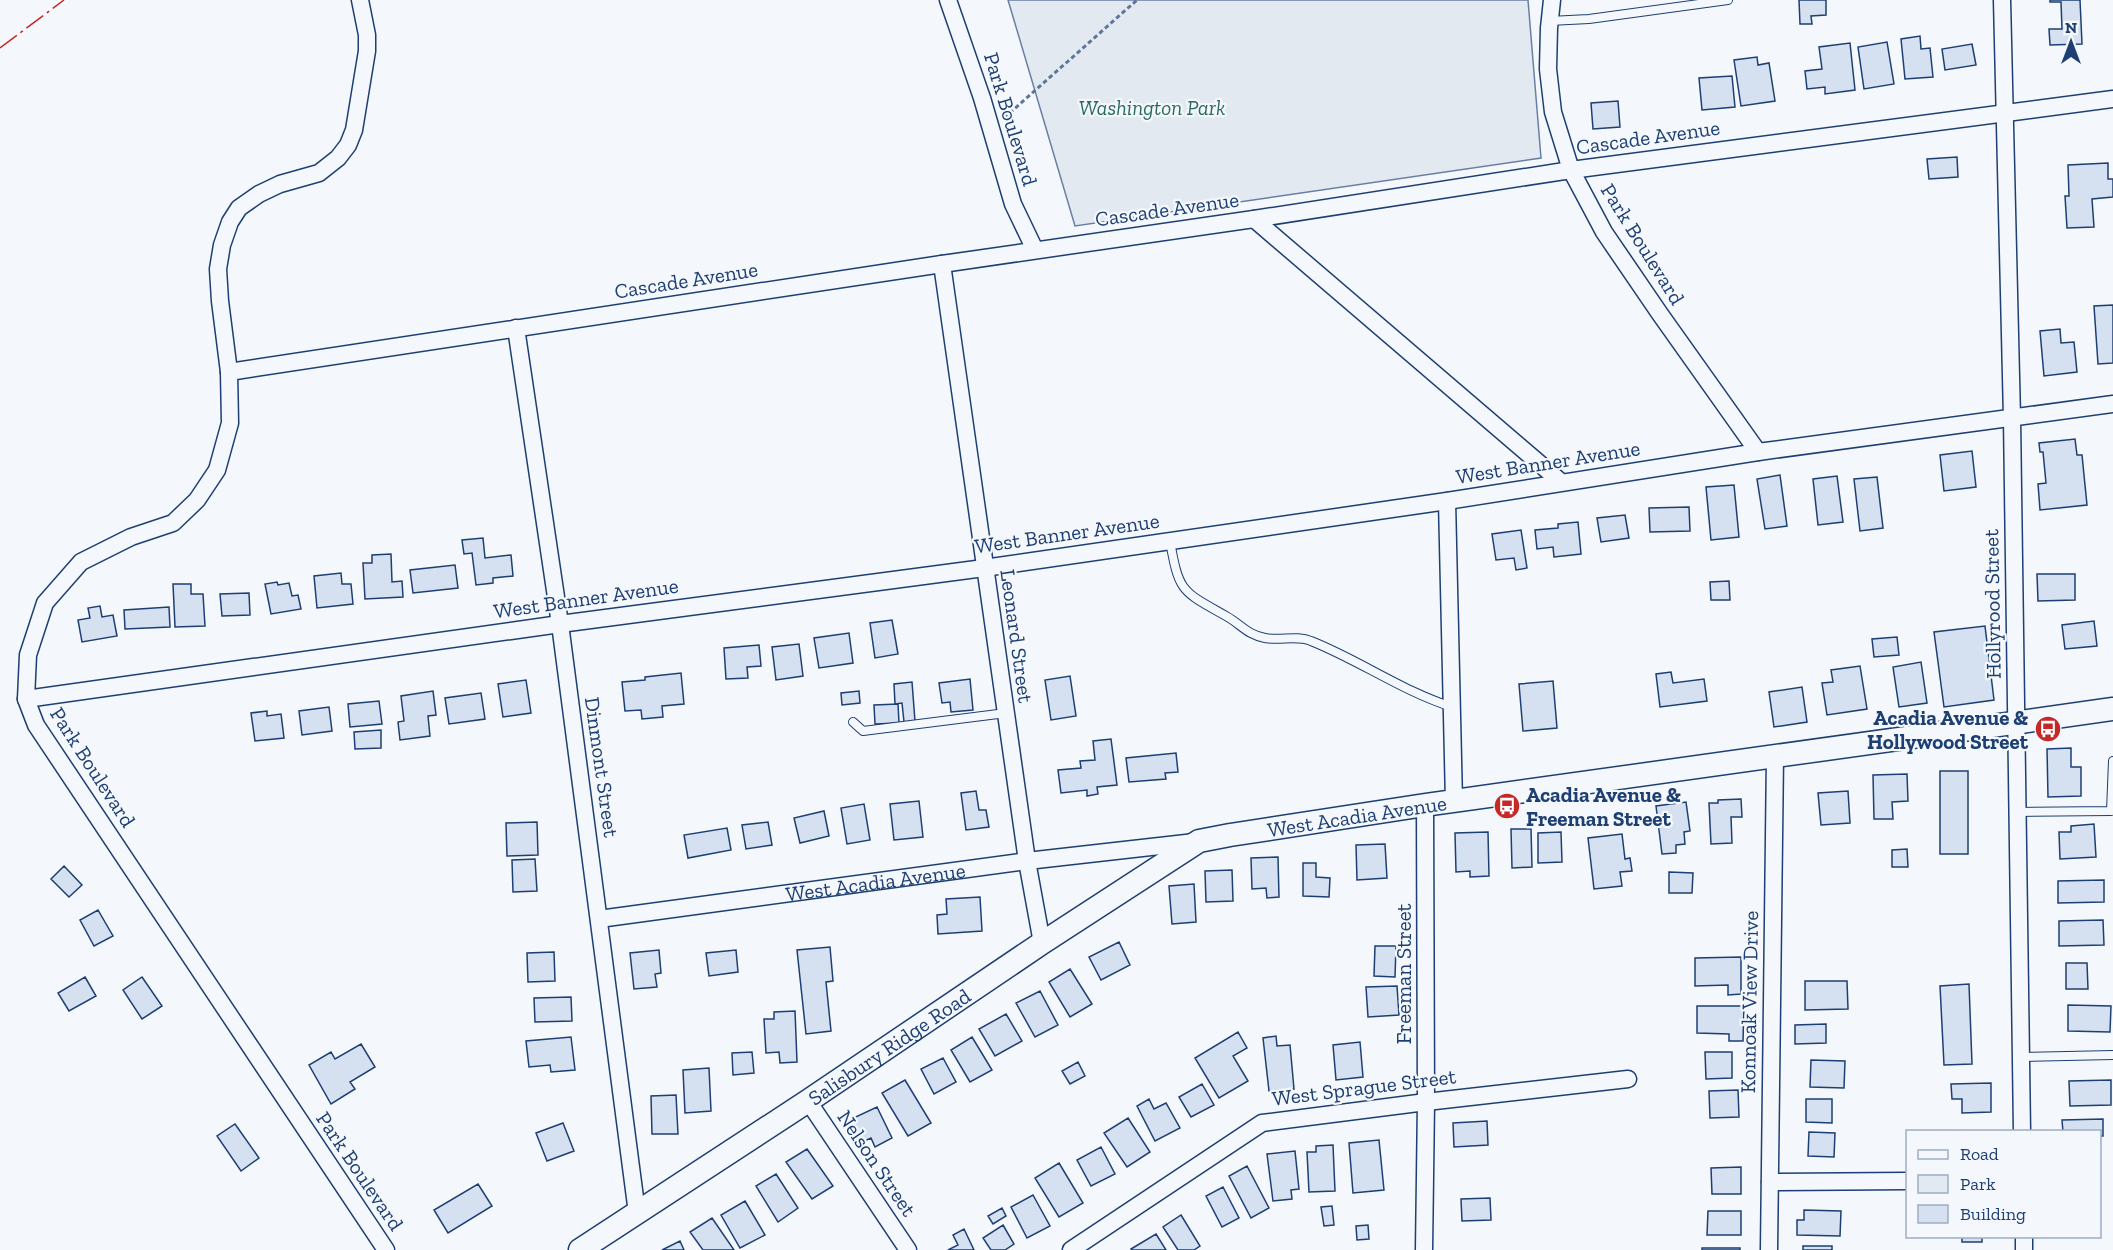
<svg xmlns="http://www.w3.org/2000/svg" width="2113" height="1250" viewBox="0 0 2113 1250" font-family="'Zilla Slab',serif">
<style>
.green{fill:#e3e9f0;stroke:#687fa3;stroke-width:1.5}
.building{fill:#d5e0f0;stroke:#1d3f73;stroke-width:1.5}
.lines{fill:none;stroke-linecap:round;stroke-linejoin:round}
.lane-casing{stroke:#1d3f73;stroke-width:10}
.street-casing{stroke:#1d3f73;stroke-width:19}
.secondary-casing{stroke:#1d3f73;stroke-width:25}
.path{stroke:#5e769c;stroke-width:3;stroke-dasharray:4.5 3;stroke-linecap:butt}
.lane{stroke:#f4f7fb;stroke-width:8}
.street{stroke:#f4f7fb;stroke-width:16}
.secondary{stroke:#f4f7fb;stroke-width:22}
.power{stroke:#c62828;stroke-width:1.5;stroke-dasharray:21 4.5 3 4.5;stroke-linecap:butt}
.labels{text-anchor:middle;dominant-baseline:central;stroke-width:4.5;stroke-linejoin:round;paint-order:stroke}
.park-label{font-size:21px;font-style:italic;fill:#2c6c60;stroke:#f4f7fb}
.street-label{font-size:21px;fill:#1d3f73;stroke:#f4f7fb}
.poi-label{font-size:21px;font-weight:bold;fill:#1d3f73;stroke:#f4f7fb;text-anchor:end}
</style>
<rect width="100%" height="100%" fill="#f4f7fb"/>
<path class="green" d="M1008 0H1528L1541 158 1075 226Z"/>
<path class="building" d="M1799 0H1826V15L1811 16 1812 24H1800Z
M2050 0H2080L2082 44 2050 45 2049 29H2062L2061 2H2050Z
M1920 36 1921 49 1930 48 1933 77 1905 79 1901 39Z
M1887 42 1894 84 1864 89 1858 47Z
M1850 43 1855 90 1825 94V87L1807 89 1805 71 1822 69 1819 47Z
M1972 44 1976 65 1945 70 1942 49Z
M1757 57 1758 65 1769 63 1775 101 1741 106 1734 60Z
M1732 76 1735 107 1702 110 1699 78Z
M1618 101 1620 127 1593 129 1591 103Z
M1957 157 1958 177 1929 179 1927 159Z
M2108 163V179H2113V197L2092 199 2094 227 2067 228 2065 196H2069L2068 165Z
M2113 305V363L2098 364 2094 306Z
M2060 329 2061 343 2074 342 2077 372 2044 376 2040 331Z
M2075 439 2077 455H2082L2087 505 2040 510 2038 484 2046 483 2043 452H2040L2039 443Z
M1972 451 1976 487 1944 491 1940 455Z
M1780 475 1787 526 1765 529 1757 479Z
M1837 476 1843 522 1818 525 1813 479Z
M1877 477 1883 528 1860 531 1854 479Z
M1734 485 1739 537 1711 540 1706 487Z
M1689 507 1690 531 1650 532 1649 508Z
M1625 515 1629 538 1601 542 1597 518Z
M1578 522 1581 554 1554 557 1553 547 1537 549 1535 530 1558 528V524Z
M1521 530 1527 568 1516 570 1514 558 1496 560 1492 534Z
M483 538 485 558 511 555 513 576 493 578V583L476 585 472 553 464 554 462 540Z
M391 554 392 582 402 581 403 597 365 599 363 563H372V555Z
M455 565 458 588 413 593 410 570Z
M341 573 342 584H351L353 604 317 608 314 576Z
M2037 574H2075V600L2038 601Z
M1729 581 1730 600H1711L1710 582Z
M277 582 278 585 289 583 292 596 298 595 301 609 271 614 265 584Z
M173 584H191V594H203L205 626 175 627Z
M249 593 250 615 222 616 220 594Z
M100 606 102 617 113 615 117 636 82 642 78 620 90 618 88 608Z
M169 607 170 627 125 629 124 610Z
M892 620 898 654 875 658 870 623Z
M2094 621 2097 646 2065 649 2062 625Z
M1985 626 1994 700 1944 707 1934 632Z
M849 633 853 663 819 668 814 638Z
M1897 637 1899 655 1874 657 1872 639Z
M799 644 803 676 776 680 772 647Z
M759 645 761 666 747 667 748 678 726 679 724 648Z
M1921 662 1927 703 1899 707 1893 667Z
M1860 666 1867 709 1827 715 1822 683 1833 682 1831 670Z
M1671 672 1673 683 1704 679 1707 701 1660 707 1656 674Z
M681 673 684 704 662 706 663 717 642 719 641 710 625 711 622 682 645 680V677Z
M1070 676 1076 716 1051 720 1045 680Z
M970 679 973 710 951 712 950 702 942 703 939 683Z
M526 680 531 713 503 717 498 684Z
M1553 681 1557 728 1523 731 1519 684Z
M912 682 915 721 904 722 902 703 895 704 894 684Z
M1802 687 1807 722 1774 727 1769 692Z
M433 691 436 715 428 716 430 736 400 740 398 722 404 721 401 696Z
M859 691 860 703 842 705 841 693Z
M481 693 485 719 449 724 445 698Z
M379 701 382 724 350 727 348 704Z
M898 704 899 723 875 724 874 705Z
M329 707 332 731 302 735 299 711Z
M267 711V716L281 714 284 738 255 741 251 713Z
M381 730V748L355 749 354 732Z
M1111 739 1117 785 1097 787 1098 794 1087 796V790L1061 793 1058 770 1081 768 1080 761 1095 760 1093 741Z
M2071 748V767H2081V796L2048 797 2047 749Z
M1176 753 1178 772 1165 773 1166 779 1129 782 1126 758Z
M1940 771H1968V854H1940Z
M1907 774 1908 801 1892 802 1893 819H1874L1873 775Z
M976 791 979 810H986L989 827 966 830 961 793Z
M1848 791 1850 823 1821 825 1818 793Z
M1741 799 1742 817H1731L1732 843 1711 844 1709 803H1718V800Z
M919 801 923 837 894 840 890 804Z
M1686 802 1690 831 1684 832 1685 844 1676 845V853L1662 854 1656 806Z
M864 804 870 840 847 844 841 808Z
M824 811 829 836 800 843 794 818Z
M537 822 538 855 507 856 506 823Z
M768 822 772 845 746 849 742 825Z
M2094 824 2096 857 2060 859 2059 832H2071V826Z
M727 828 731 850 688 858 684 835Z
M1511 829H1531L1532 867 1512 868Z
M1488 832 1489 876 1470 877V871L1456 872 1455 833Z
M1561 832 1562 862 1538 863V833Z
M1622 834 1625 859 1630 858 1632 871 1620 872 1622 886 1594 889 1588 838Z
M1385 844 1387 878 1357 880 1356 845Z
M1907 849 1908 867H1892V850Z
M1278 857 1279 897 1267 898 1266 888 1252 889 1251 858Z
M535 859 537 891 513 892 512 860Z
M1303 863H1316V877L1330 878 1329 897 1303 896Z
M64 866 82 885 69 897 51 879Z
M1232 870 1233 901 1206 902 1205 871Z
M1669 872 1693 873 1692 893H1669Z
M2104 880V902L2058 903V881Z
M1194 884 1196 922 1172 924 1169 886Z
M980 897 982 931 938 934 937 915 947 914 946 899Z
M98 910 113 936 94 946 80 920Z
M2103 920 2104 945 2059 946V921Z
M1119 942 1130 965 1101 980 1089 957Z
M1375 946H1396L1395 977 1374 976Z
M830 947 833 981 826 982 831 1031 806 1034 797 950Z
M659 950 661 973 655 974 657 987 634 989 630 953Z
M736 950 738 972 709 976 706 953Z
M554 952 555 981 528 982 527 953Z
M1741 957V994L1728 995V985L1695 986V958Z
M2066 963H2087L2088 989H2066Z
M1070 969 1092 1004 1070 1017 1049 982Z
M85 977 96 996 69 1011 58 993Z
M142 977 162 1006 142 1019 123 990Z
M1805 981H1847L1848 1009 1805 1010Z
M1969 984 1972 1064 1944 1065 1940 986Z
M1397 986 1399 1015 1368 1017 1366 987Z
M1040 991 1058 1025 1035 1037 1016 1003Z
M571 997 572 1021 535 1022 534 998Z
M2068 1005 2111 1006 2110 1032 2068 1031Z
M1697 1006H1744L1743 1041H1729V1034L1697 1033Z
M795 1011 797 1062 780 1063 779 1052 766 1053 764 1019H774V1012Z
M1006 1014 1022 1041 995 1056 979 1029Z
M1826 1024V1043L1795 1044V1025Z
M1238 1032 1247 1048 1233 1056 1248 1081 1219 1098 1195 1058Z
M1276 1036 1277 1046 1290 1045 1294 1089 1269 1091 1263 1038Z
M571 1037 575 1070 551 1072 550 1065 529 1067 526 1041Z
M972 1037 992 1070 970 1082 951 1050Z
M1360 1042 1363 1077 1336 1080 1333 1045Z
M361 1044 375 1067 350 1082 355 1089 331 1104 309 1065 331 1052 335 1059Z
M752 1052 754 1073 733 1075 732 1053Z
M1705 1052H1732V1078L1706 1079Z
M943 1058 956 1082 934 1094 921 1069Z
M1811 1060 1845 1061 1844 1088 1810 1087Z
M1078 1062 1085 1076 1070 1084 1062 1071Z
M709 1068 711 1111 685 1113 683 1070Z
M905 1080 931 1123 908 1136 882 1093Z
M2111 1080V1105L2070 1106 2069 1081Z
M1991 1083V1112L1962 1113V1099H1952L1951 1084Z
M1202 1084 1214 1105 1191 1117 1179 1097Z
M1738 1090 1739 1117 1710 1118 1709 1091Z
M676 1095 678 1134H652L651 1096Z
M1149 1099 1154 1109 1166 1103 1180 1128 1155 1141 1137 1106Z
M1806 1099H1832V1123L1806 1122Z
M877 1107 892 1138 875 1147 871 1138 858 1144 847 1121Z
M1128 1118 1150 1152 1127 1167 1104 1133Z
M2103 1119V1136H2100V1132H2063L2062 1120Z
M1487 1121 1488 1145 1454 1147 1453 1123Z
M563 1123 574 1151 547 1161 536 1133Z
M235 1124 259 1158 241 1171 217 1136Z
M1809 1132 1835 1133 1834 1157 1808 1156Z
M1379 1140 1384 1190 1353 1193 1349 1143Z
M1333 1145 1335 1191 1309 1192 1307 1152H1316V1146Z
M1101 1147 1115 1174 1091 1186 1077 1160Z
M807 1149 833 1186 812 1199 786 1162Z
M1295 1151 1299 1189 1291 1190 1292 1199 1273 1201 1267 1154Z
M1059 1163 1083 1203 1059 1217 1035 1178Z
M1247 1166 1269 1208 1251 1218 1229 1176Z
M1741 1167V1194H1712L1711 1168Z
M776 1174 798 1208 778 1222 756 1186Z
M478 1184 492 1206 448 1233 434 1210Z
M1223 1187 1239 1218 1222 1227 1206 1196Z
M1033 1195 1050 1226 1027 1238 1011 1207Z
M1490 1198 1491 1220 1462 1221 1461 1199Z
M745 1201 765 1235 740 1248 721 1215Z
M1332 1206 1334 1225 1324 1226 1321 1207Z
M1002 1208 1006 1216 993 1224 988 1216Z
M1804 1210 1841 1211 1840 1236 1797 1235V1220H1804Z
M1708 1211H1741V1235H1707Z
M1181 1215 1200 1246 1194 1250H1178L1163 1227Z
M712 1218 734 1250H703L690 1232Z
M1003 1225 1014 1244 1005 1250H991L983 1238Z
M1368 1225 1369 1239 1357 1240 1356 1226Z
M964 1229 974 1250H948L958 1245 953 1235Z
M1156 1234 1166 1250H1132L1131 1249Z
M1962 1236H1982V1242H1962Z
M680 1241 684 1250H662Z
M1803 1246H1832V1250H1803Z
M1702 1248H1740V1250H1702Z"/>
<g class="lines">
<defs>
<path id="lane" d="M1549 21 1589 19 1728 0
M1170 541C1179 593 1182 591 1226 616 1242 625 1246 634 1265 638 1280 641 1297 635 1311 641 1359 660 1402 691 1452 707
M853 722 863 731 1006 713
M2017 812 2111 811 2113 761
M2021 1057 2113 1055"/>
<g id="street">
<path d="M360 0 367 35V51L354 130 348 145 338 158 319 173 280 184 259 194 239 208 230 222 222 245 218 269 220 301 229 372 230 423 217 470 197 500 173 523 131 537 81 562 45 603 28 655 26 699 36 725 386 1250"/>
<path d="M948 0 982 98 1013 204 1035 250"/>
<path d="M1552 0 1549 28 1548 69 1553 112 1571 170 1604 232 1660 314 1758 452"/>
<path d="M2002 0 2012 418 2022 1132"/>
<path d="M1254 219 1561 482"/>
<path d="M942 264 1027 861 1042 943"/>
<path d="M516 328 560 624 637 1213"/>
<path d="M229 372 942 264 1254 219 1571 170 2113 99"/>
<path d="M1447 501 1454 802"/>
<path d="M26 699 560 624 984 568 1447 501 1758 452 2113 404"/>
<path id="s1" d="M599 919 1027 861 1195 842"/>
<path d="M808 1101 908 1250"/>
<path d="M1770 1182 1908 1181"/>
<path d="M2024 1236V1250"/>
<path d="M1071 1250 1262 1123 1426 1102 1628 1079"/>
<path d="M1424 1250 1426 1102 1425 805"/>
<path d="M1769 1250 1775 755"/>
</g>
<g id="secondary">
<path id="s2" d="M580 1250 808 1101 1042 943 1199 841 1230 835 1425 805 2113 709"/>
</g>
</defs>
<use href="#lane" class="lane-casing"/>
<use href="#street" class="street-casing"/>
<use href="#secondary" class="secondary-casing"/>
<path class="path" d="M1004 118 1137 0"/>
<use href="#lane" class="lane"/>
<use href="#street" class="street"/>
<use href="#secondary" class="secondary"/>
<path class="power" d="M0 48 64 0"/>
</g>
<defs>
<symbol id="bus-disc" viewBox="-11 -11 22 22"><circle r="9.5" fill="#c62828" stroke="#f4f7fb"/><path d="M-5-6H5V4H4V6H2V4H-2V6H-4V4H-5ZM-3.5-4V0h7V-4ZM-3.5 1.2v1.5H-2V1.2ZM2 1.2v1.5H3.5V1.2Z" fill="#fff"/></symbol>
</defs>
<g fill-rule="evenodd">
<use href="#bus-disc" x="2033" y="714" width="30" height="30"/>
<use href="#bus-disc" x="1492" y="791" width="30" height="30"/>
</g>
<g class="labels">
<g class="park-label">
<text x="1152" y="107">Washington Park</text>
</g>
<g class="street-label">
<text transform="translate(1011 119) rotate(73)">Park Boulevard</text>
<text transform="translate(1648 137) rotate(-8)">Cascade Avenue</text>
<text transform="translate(1167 209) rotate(-8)">Cascade Avenue</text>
<text transform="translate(1643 244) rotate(58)">Park Boulevard</text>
<text transform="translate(686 280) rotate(-9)">Cascade Avenue</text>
<text transform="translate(1548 462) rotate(-9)">West Banner Avenue</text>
<text transform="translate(1067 533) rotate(-8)">West Banner Avenue</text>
<text transform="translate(586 598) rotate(-8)">West Banner Avenue</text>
<text transform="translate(1992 604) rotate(-91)">Hollyrood Street</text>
<text transform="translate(1017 636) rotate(82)">Leonard Street</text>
<text transform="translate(93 767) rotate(57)">Park Boulevard</text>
<text transform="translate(602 767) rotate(82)">Dinmont Street</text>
<text stroke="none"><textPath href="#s2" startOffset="902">West Acadia Avenue</textPath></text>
<text stroke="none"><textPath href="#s1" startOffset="279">West Acadia Avenue</textPath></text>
<text transform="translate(1403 974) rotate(-90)">Freeman Street</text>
<text transform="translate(1749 1002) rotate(-89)">Konnoak View Drive</text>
<text stroke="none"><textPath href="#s2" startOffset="370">Salisbury Ridge Road</textPath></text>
<text transform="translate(1364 1087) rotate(-7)">West Sprague Street</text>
<text transform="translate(877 1163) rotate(56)">Nelson Street</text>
<text transform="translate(360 1171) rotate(56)">Park Boulevard</text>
</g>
<g class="poi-label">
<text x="2028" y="717">Acadia Avenue &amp;<tspan x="2028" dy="24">Hollywood Street</tspan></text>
<text x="1526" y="794" text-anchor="start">Acadia Avenue &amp;<tspan x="1526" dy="24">Freeman Street</tspan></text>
</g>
</g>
<rect x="1906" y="1130" width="195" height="108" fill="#f4f7fb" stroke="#9eadc5" stroke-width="1.5"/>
<rect x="1918" y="1150" width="30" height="9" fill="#f4f7fb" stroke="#9eadc5" stroke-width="1.5"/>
<text x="1960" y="1160" font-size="18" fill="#1d3f73">Road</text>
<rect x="1918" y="1175" width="30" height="18" fill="#e3e9f0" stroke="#9eadc5" stroke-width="1.5"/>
<text x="1960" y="1190" font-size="18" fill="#1d3f73">Park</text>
<rect x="1918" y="1205" width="30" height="18" fill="#d5e0f0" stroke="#9eadc5" stroke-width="1.5"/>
<text x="1960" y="1220" font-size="18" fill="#1d3f73">Building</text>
<g transform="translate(2071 42)" stroke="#f4f7fb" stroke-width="4.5" paint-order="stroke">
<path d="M0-4.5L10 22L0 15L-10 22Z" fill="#1d3f73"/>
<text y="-9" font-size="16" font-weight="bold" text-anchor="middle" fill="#1d3f73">N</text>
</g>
</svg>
